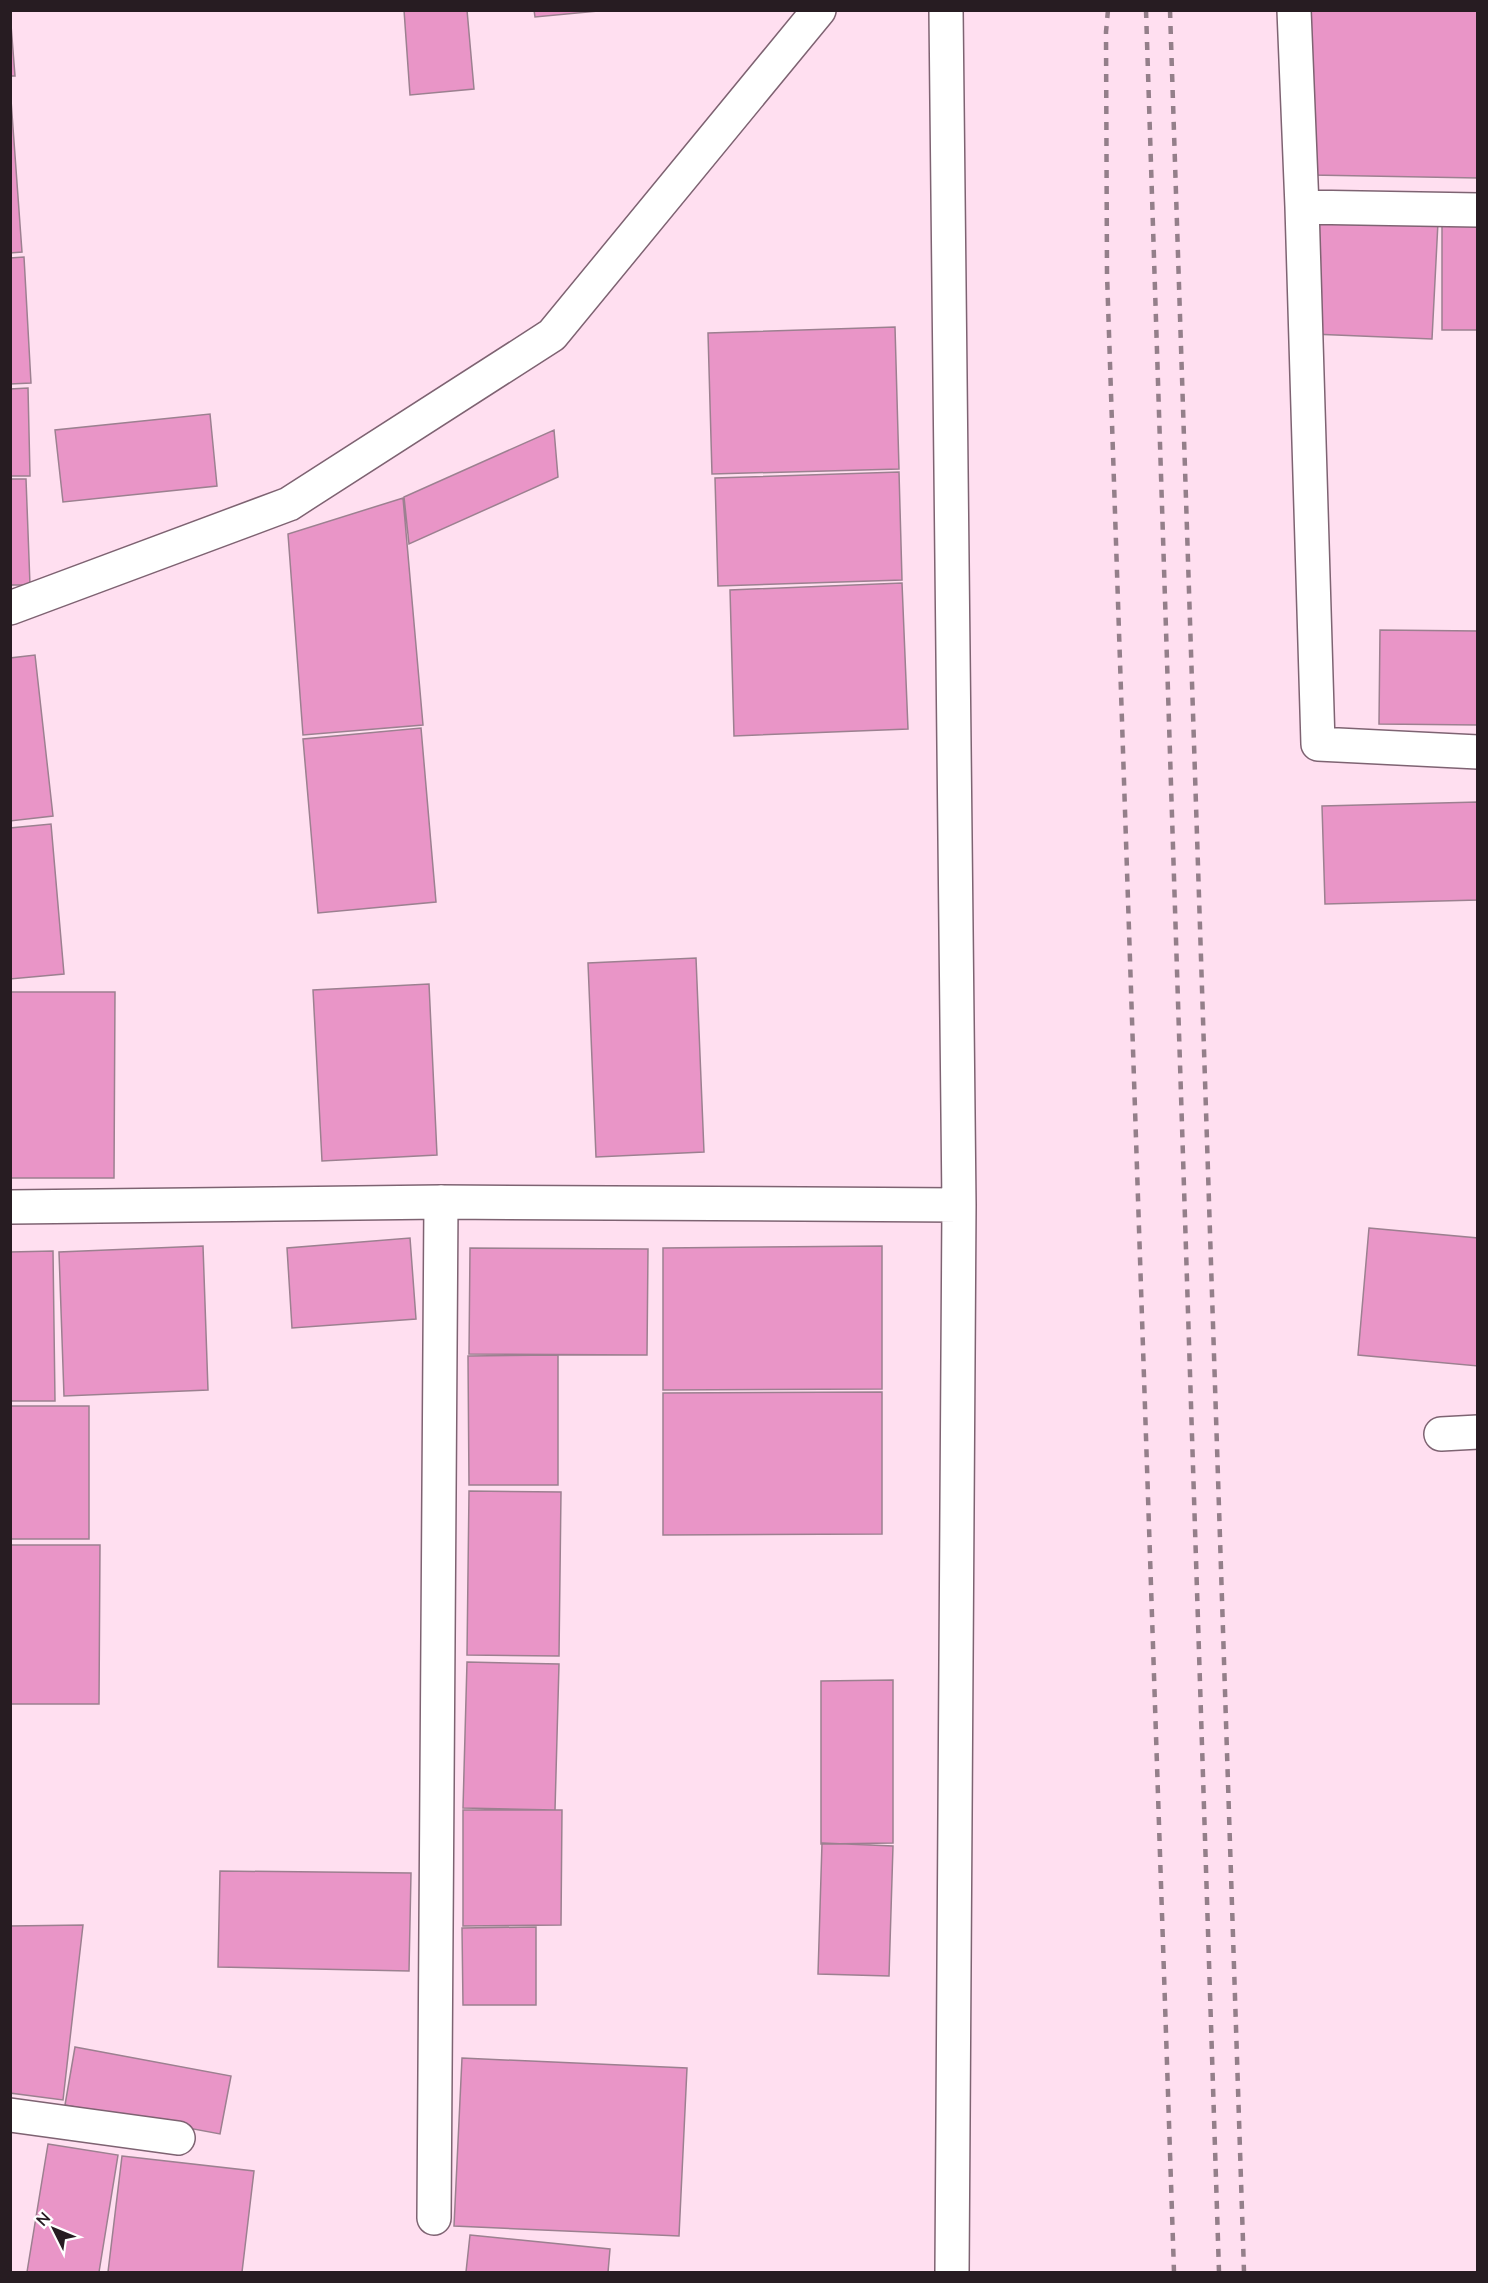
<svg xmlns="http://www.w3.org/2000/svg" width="1488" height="2283" viewBox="0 0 1488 2283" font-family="'Nunito Sans',sans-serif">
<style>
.building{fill:#e995c7;stroke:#9c8090;stroke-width:1.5}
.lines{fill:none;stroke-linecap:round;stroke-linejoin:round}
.minor-casing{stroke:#7e6372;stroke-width:36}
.minor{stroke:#fff;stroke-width:33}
.rail{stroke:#947f8a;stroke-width:4.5;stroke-dasharray:8 8;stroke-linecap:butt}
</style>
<rect width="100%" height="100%" fill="#ffdff0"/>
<path class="building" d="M404 10H467L474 89 410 95Z
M534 10H609L535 17Z
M1310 10H1478V178L1311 175Z
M10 12 15 76H10Z
M10 86 22 252 10 253Z
M1318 216 1438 222 1432 339 1312 334Z
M1442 222H1478V330H1442Z
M24 257 31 383 10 384V258Z
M895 327 899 469 712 474 708 333Z
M28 388 30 476H10V389Z
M210 414 217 486 63 502 55 430Z
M554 430 558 477 409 544 404 497Z
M899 472 902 580 718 586 715 478Z
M10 479H26L30 585H10Z
M403 498 423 725 303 735 288 534Z
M902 583 908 729 734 736 730 590Z
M1380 630 1478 631V725L1379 724Z
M35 655 53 816 10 821V658Z
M421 728 436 902 318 913 303 739Z
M1478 802V900L1325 904 1322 806Z
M51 824 64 974 10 979V828Z
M696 958 704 1152 596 1157 588 963Z
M429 984 437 1155 322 1161 313 990Z
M10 992H115L114 1178H10Z
M1369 1228 1478 1238V1366L1358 1355Z
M410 1238 416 1319 292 1328 287 1248Z
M203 1246 208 1390 64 1396 59 1252Z
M882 1246V1389L663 1390V1248Z
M470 1248 648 1249 647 1355 469 1354Z
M53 1251 55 1401H10V1252Z
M558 1355V1485H469L468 1356Z
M882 1392V1534L663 1535V1393Z
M10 1406H89V1539H10Z
M469 1491 561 1492 559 1656 467 1655Z
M10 1545H100L99 1704H10Z
M467 1662 559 1664 555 1810 463 1808Z
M893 1680V1843L821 1844V1681Z
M463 1810H562L561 1925 463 1926Z
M822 1843 893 1846 889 1976 818 1974Z
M220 1871 411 1873 409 1971 218 1967Z
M83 1925 63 2100 10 2093V1926Z
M536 1927V2005H463L462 1928Z
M75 2047 231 2076 220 2134 65 2105Z
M462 2058 687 2068 679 2236 454 2226Z
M48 2144 118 2155 99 2272H27Z
M122 2156 254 2171 242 2272H108Z
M470 2235 610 2249 608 2272H466Z"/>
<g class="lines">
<defs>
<path id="minor" d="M946 10 959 1205 952 2272
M1294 10 1302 207 1318 744 1478 752
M1302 207 1478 210
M10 608 289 504 552 335 819 10
M10 1207 441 1202 959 1205
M1441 1434 1478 1432
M10 2115 178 2138
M434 2218 441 1202"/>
</defs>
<use href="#minor" class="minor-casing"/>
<use href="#minor" class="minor"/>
<path class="rail" d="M1108 10 1106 32 1107 274 1174 2272
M1146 10 1219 2272
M1170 10 1244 2272"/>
</g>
<rect width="1488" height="2283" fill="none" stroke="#271c22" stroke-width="24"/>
<g transform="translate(54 2229) rotate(313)" stroke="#ffffff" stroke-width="4.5" paint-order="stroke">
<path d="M0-4.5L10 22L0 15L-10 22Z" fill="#271c22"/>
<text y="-9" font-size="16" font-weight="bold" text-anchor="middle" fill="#271c22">N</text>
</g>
</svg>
